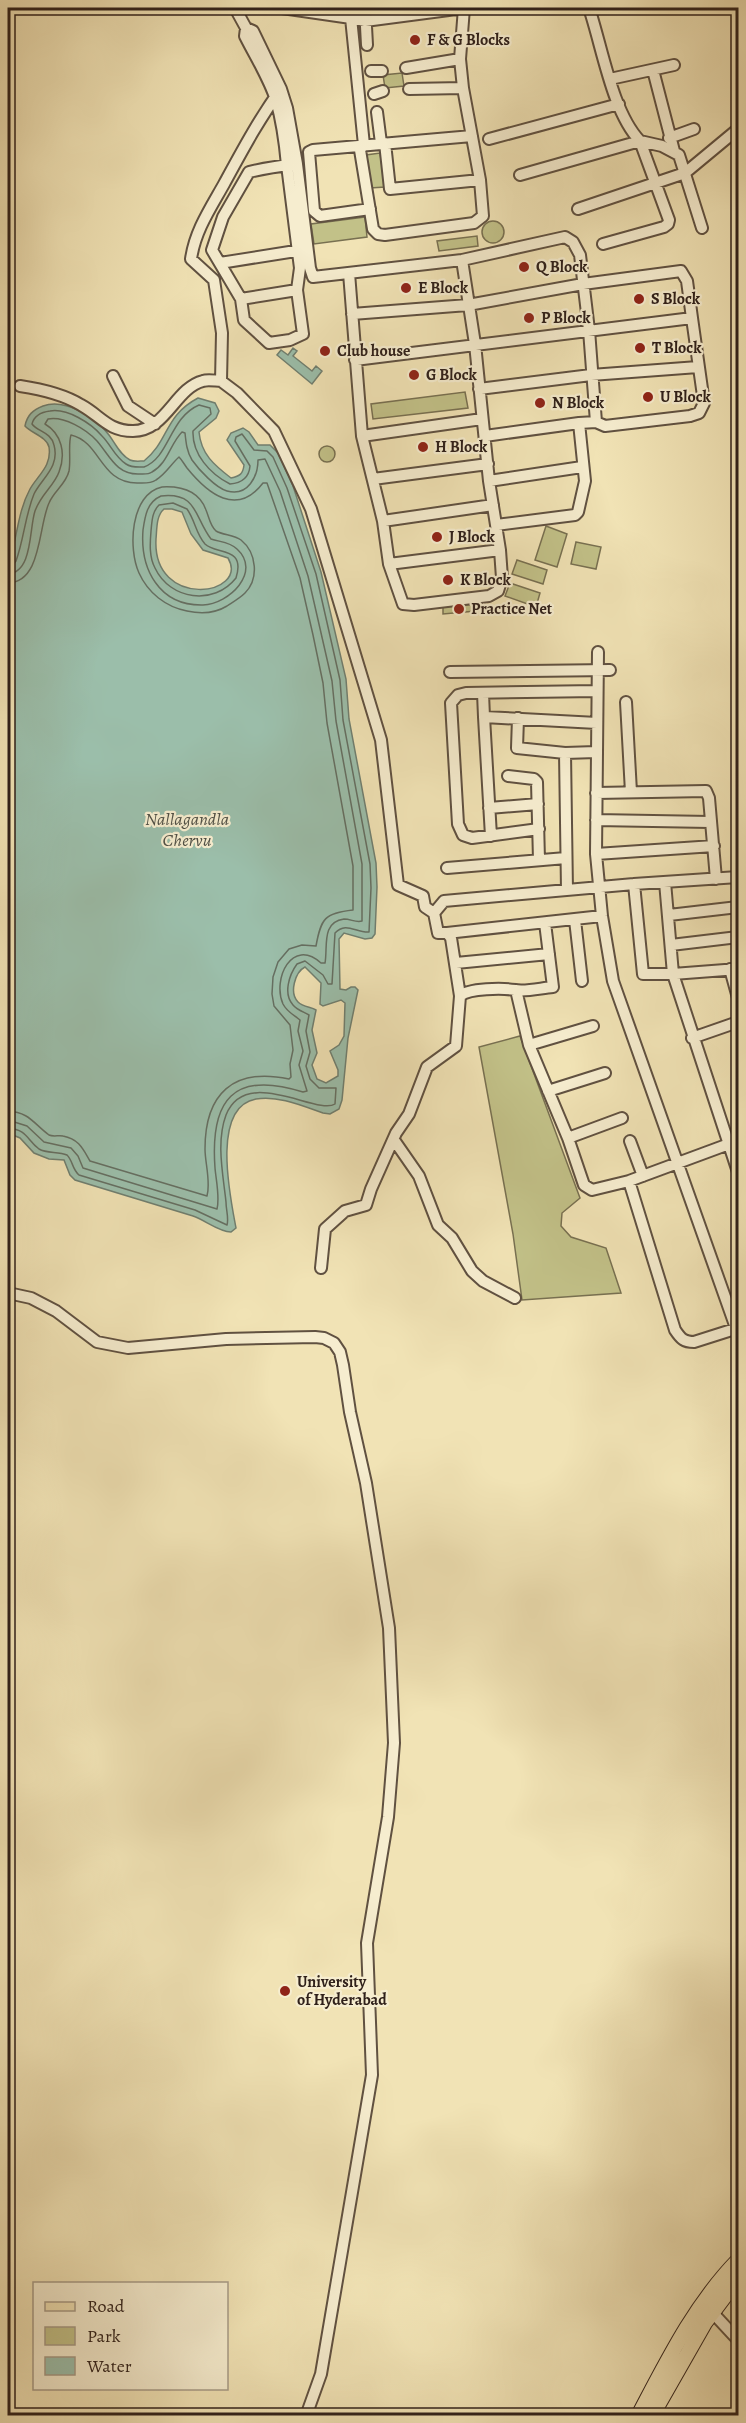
<svg xmlns="http://www.w3.org/2000/svg" width="746" height="2423" viewBox="0 0 746 2423" font-family="Alegreya,serif">
<style>
.green{fill:#c2c188;stroke:#787051;stroke-width:1.5}
.water{fill:#9bbeaa;stroke:#707f70;stroke-width:1.5;fill-rule:evenodd}
.lines{fill:none;stroke-linecap:round;stroke-linejoin:round}
.shore{stroke:#656f62;stroke-width:1.5}
.minor-casing{stroke:#605141;stroke-width:14}
.major-casing{stroke:#2f201a;stroke-width:16}
.minor{stroke:#f6edcf;stroke-width:10}
.major{stroke:#f1e3b5;stroke-width:14}
.poi-dot{fill:#8f2418;stroke:#f6edcf;stroke-width:2}
.labels{text-anchor:middle;dominant-baseline:central;stroke-width:4.5;stroke-linejoin:round;paint-order:stroke}
.poi-label{font-size:16px;font-weight:bold;fill:#2f201a;stroke:#f6edcf;text-anchor:start}
.water-label{font-size:18px;font-style:italic;fill:#4f4f45;stroke:#f6edcf}
</style>
<rect width="100%" height="100%" fill="#f1e3b5"/>
<filter id="stains"><feTurbulence type="fractalNoise" baseFrequency=".00333" numOctaves="4"/><feColorMatrix values="0 0 0 0 .2 0 0 0 0 .09 0 0 0 0 .02 0 0 0 .5 -.17"/></filter>
<radialGradient id="worn" r=".72"><stop offset=".6" stop-color="#630" stop-opacity="0"/><stop offset="1" stop-color="#630" stop-opacity=".3"/></radialGradient>
<path class="green" d="M402 73 404 86 385 88 383 75Z
M380 153 385 187 370 188 366 155Z
M365 217 367 237 314 244 311 224Z
M482 232a11 11 0 1 1 22 0a11 11 0 1 1-22 0Z
M477 236 478 246 439 251 437 241Z
M465 392 468 408 373 419 371 404Z
M319 454a8 8 0 1 1 16 0a8 8 0 1 1-16 0Z
M546 526 567 534 557 567 535 560Z
M576 542 601 547 596 569 571 564Z
M517 560 547 570 543 584 512 574Z
M510 583 540 593 536 607 505 596Z
M475 604 476 611 443 614V607Z
M520 1036 580 1198 562 1213 561 1226 571 1237 606 1248 621 1293 522 1300 513 1234 479 1047Z"/>
<path class="water" d="M293 348 297 351 293 356 312 371 316 366 322 371 312 384 277 355 281 350 288 355Z
M198 398 215 403 219 411 216 418 199 432C201 454 214 465 231 478 240 476 243 474 244 465L227 440 231 433 243 428 249 432 258 445H270L278 453 293 486 321 572 346 679 349 719 376 863 377 887 375 934 372 938 365 939 344 933 339 939 340 989 346 990 351 987H355L358 990 348 1038 342 1100 339 1109 330 1114 323 1113C303 1106 278 1095 256 1099 211 1107 230 1196 236 1228L231 1232C219 1232 205 1220 193 1216L75 1180 70 1175 64 1160 49 1159 34 1153 20 1138 8 1133V566C17 541 17 513 30 489 38 475 52 466 49 447 47 437 31 433 25 426 27 415 33 410 43 406 65 398 96 417 109 435 115 443 120 455 130 460 134 462 140 461 144 461 169 441 164 416 198 398ZM172 509 182 512 191 534 203 550 228 558C250 596 152 610 156 539 157 529 156 516 164 509ZM305 967 321 983 320 1004 323 1006 341 1000 345 1003 344 1036 339 1045 330 1051 338 1070V1076L326 1083 317 1079 312 1065 317 1053 312 1030 316 1010C311 1007 303 1007 298 1002 289 993 295 972 305 967Z"/>
<g class="lines">
<path class="shore" d="M162 487C181 486 199 491 206 510 209 517 210 526 216 531 223 535 234 535 241 540 257 553 259 579 245 593 240 598 233 602 227 606 214 614 201 614 187 611 166 607 148 593 139 573 128 549 130 494 162 487Z
M161 496C198 492 194 517 211 539 220 542 230 542 237 549 262 572 229 604 203 605 159 606 140 569 143 530 145 516 147 502 161 496Z
M173 503 187 509C195 520 196 534 205 544 216 555 246 546 236 578 214 606 170 600 155 568 149 557 150 543 151 531 152 521 152 512 159 505Z
M8 566H12L16 561C24 539 25 516 34 494 42 478 60 467 54 445 51 432 38 432 32 424 34 416 42 412 50 411 67 408 91 423 102 436 111 445 115 457 126 464 132 468 138 467 144 467 170 457 169 418 199 405L210 408 211 414 193 431C192 454 210 474 230 484 242 483 249 478 250 466L235 441 236 437 242 434 254 450 267 451 273 457 287 488 316 574 340 680 343 720 370 864 371 888 369 932C356 933 346 921 335 933L332 984H328L323 975 305 961 297 964C289 975 283 994 293 1005 297 1010 304 1012 309 1015L306 1031 310 1052 306 1066 310 1079 319 1088H336L335 1104C317 1116 246 1065 226 1115 216 1142 223 1174 226 1202 226 1210 229 1218 227 1225L195 1210 79 1175C72 1169 73 1161 67 1155 58 1151 47 1154 39 1149 26 1139 28 1130 8 1128
M8 574C33 572 29 529 35 511 41 494 54 486 59 472 66 454 62 434 45 424L48 419C64 416 86 429 97 441 110 456 116 474 138 474 143 474 148 475 152 472 168 463 170 444 182 432L185 433C186 443 187 452 192 460 199 470 216 488 227 491 248 497 258 476 258 460L265 459 280 491 308 576 332 681 336 721 362 864V921C356 923 351 919 344 919 321 922 328 947 325 963H321C292 937 272 979 283 1004 287 1012 294 1015 300 1020L298 1031 303 1051 299 1065 307 1091 303 1092C233 1070 210 1100 215 1168 216 1180 220 1197 217 1209L83 1168 78 1156 71 1148 44 1142 27 1126 8 1120
M8 583C42 582 38 527 49 503 54 491 66 484 69 471 71 460 68 444 71 435 101 442 100 483 137 483 144 483 150 484 156 480 166 474 171 464 179 457 182 460 184 464 187 468 208 494 237 517 263 483H267L300 578 313 635 323 683 327 723 353 866V910C325 913 321 918 316 946L302 945 289 949 278 962 273 977 272 994 274 1006 290 1025 293 1050 290 1064 291 1077 289 1079C233 1067 205 1094 205 1149 205 1163 211 1182 207 1196L90 1161C83 1149 79 1139 63 1136 59 1135 53 1137 49 1135 34 1124 29 1112 8 1111"/>
<defs>
<path id="minor" d="M235 8 246 28 253 31 281 89 287 108 297 164 310 268 313 277
M282 8 351 18 364 145 360 150 373 229 378 234 385 235 474 223 483 216 480 180 463 88 460 59 464 8
M365 8 367 45
M589 8C602 46 612 112 640 141L669 220 668 224 664 227 603 244
M351 18 365 21 464 8
M246 28 245 36C255 56 269 78 276 100 282 121 285 143 287 165L300 268 297 290 303 334 290 340 269 343 244 320 241 299 212 250 223 217 249 172C265 168 280 166 297 164
M406 68 460 59
M653 70 674 151
M371 71H382
M610 79 674 65
M281 89C259 119 242 151 224 184 210 209 195 231 191 259L214 280 222 333 221 381 237 393 274 431 311 509 381 740 398 885 423 896 425 907 434 913
M409 89 463 88
M374 94 383 91
M377 112 381 143
M669 138 694 129
M489 139 619 104
M385 143 390 189 480 180
M520 175 640 141 662 146 679 155 702 228
M370 209 320 216 314 211 309 152 313 150 472 136
M578 209 685 173 738 129
M220 263 302 250
M349 273 362 436 383 521 389 564 403 604 414 605 489 596 498 591 502 578 500 550 489 481 475 344 462 260
M313 277 462 260 565 237 573 242 580 255 589 330 596 422 605 426 690 416 699 413 704 403 692 318 355 360
M241 299 297 290
M352 314 468 305 583 284 681 271 687 281 692 318
M113 376 128 406 155 424
M20 386C40 389 63 394 81 405 101 416 108 431 133 431 166 431 175 388 203 381 208 379 216 381 221 381
M479 389 591 375 698 367
M362 436 482 419
M485 436 579 423 596 422
M373 479 488 464
M489 481 582 467
M383 521 493 505
M496 525 575 515 578 512 585 481 579 423
M389 564 500 550
M598 652 596 854 602 916 613 981 736 1328
M450 672 610 670
M483 693 484 717
M626 702 631 792
M518 718 517 748 565 753 567 890
M565 753 596 752
M508 776 534 779 537 782 539 860
M596 793 706 791 709 798 716 879
M489 808 538 804
M596 820 710 822
M539 829 472 838 463 835 458 824 451 703 458 695 466 693 597 691
M491 836 484 717 597 723
M596 854 714 846
M447 868 566 858
M665 882 673 974 738 1172
M634 884 643 974H673L738 969
M669 915 738 907
M575 920 582 981
M447 933 602 916
M671 945 738 937
M456 963 549 954
M730 969 738 998
M516 990 529 1045 568 1138 584 1185 592 1190 629 1181 729 1144
M460 996 451 938 447 933H438L434 913 444 901 634 884 738 877
M692 1038 738 1022
M529 1045 593 1026
M548 1091 605 1073
M568 1138 622 1118
M394 1140 419 1176 438 1225 452 1238 472 1271 483 1281 515 1298
M630 1141 643 1176
M629 1181 675 1330C681 1339 684 1342 694 1342L738 1328
M321 1268 325 1229 345 1211 366 1205 371 1189 396 1133 409 1114 427 1067 456 1046 460 996C469 988 503 988 515 990 526 992 541 988 553 987L545 923
M8 1293 31 1298 56 1311 97 1342 128 1348 226 1339 315 1337 324 1338 334 1343 340 1352 343 1365 350 1412 366 1483 389 1628 394 1743 388 1817 367 1943 372 2075 321 2374 306 2416
M712 2312 738 2340"/>
<path id="major" d="M638 2416C667 2361 695 2304 738 2260
M652 2416 705 2323 738 2279"/>
</defs>
<use href="#minor" class="minor-casing"/>
<use href="#major" class="major-casing"/>
<use href="#minor" class="minor"/>
<use href="#major" class="major"/>
</g>
<g class="poi-dot">
<circle cx="415" cy="40" r="6"/>
<circle cx="524" cy="267" r="6"/>
<circle cx="406" cy="288" r="6"/>
<circle cx="639" cy="299" r="6"/>
<circle cx="529" cy="318" r="6"/>
<circle cx="640" cy="348" r="6"/>
<circle cx="325" cy="351" r="6"/>
<circle cx="414" cy="375" r="6"/>
<circle cx="648" cy="397" r="6"/>
<circle cx="540" cy="403" r="6"/>
<circle cx="423" cy="447" r="6"/>
<circle cx="437" cy="537" r="6"/>
<circle cx="448" cy="580" r="6"/>
<circle cx="459" cy="609" r="6"/>
<circle cx="285" cy="1991" r="6"/>
</g>
<g class="labels">
<g class="poi-label">
<text x="427" y="40">F &amp; G Blocks</text>
<text x="536" y="267">Q Block</text>
<text x="418" y="288">E Block</text>
<text x="651" y="299">S Block</text>
<text x="541" y="318">P Block</text>
<text x="652" y="348">T Block</text>
<text x="337" y="351">Club house</text>
<text x="426" y="375">G Block</text>
<text x="660" y="397">U Block</text>
<text x="552" y="403">N Block</text>
<text x="435" y="447">H Block</text>
<text x="449" y="537">J Block</text>
<text x="460" y="580">K Block</text>
<text x="471" y="609">Practice Net</text>
<text x="297" y="1982">University<tspan x="297" dy="18">of Hyderabad</tspan></text>
</g>
<g class="water-label">
<text x="187" y="819">Nallagandla<tspan x="187" dy="21">Chervu</tspan></text>
</g>
</g>
<rect width="746" height="2423" fill="none" stroke="#f1e3b5" stroke-width="30"/>
<rect x="9" y="9" width="728" height="2405" fill="none" stroke="#2f201a" stroke-width="3"/>
<rect x="15" y="15" width="716" height="2393" fill="none" stroke="#2f201a" stroke-width="1.5"/>
<rect x="33" y="2282" width="195" height="108" fill="#f6edcf" stroke="#a69b87" stroke-width="1.5"/>
<rect x="45" y="2302" width="30" height="9" fill="#f1e3b5" stroke="#a69b87" stroke-width="1.5"/>
<text x="87" y="2312" font-size="18" fill="#2f201a">Road</text>
<rect x="45" y="2327" width="30" height="18" fill="#c2c188" stroke="#a69b87" stroke-width="1.5"/>
<text x="87" y="2342" font-size="18" fill="#2f201a">Park</text>
<rect x="45" y="2357" width="30" height="18" fill="#9bbeaa" stroke="#a69b87" stroke-width="1.5"/>
<text x="87" y="2372" font-size="18" fill="#2f201a">Water</text>
<rect width="100%" height="100%" filter="url(#stains)"/>
<rect width="100%" height="100%" fill="url(#worn)"/>
</svg>
